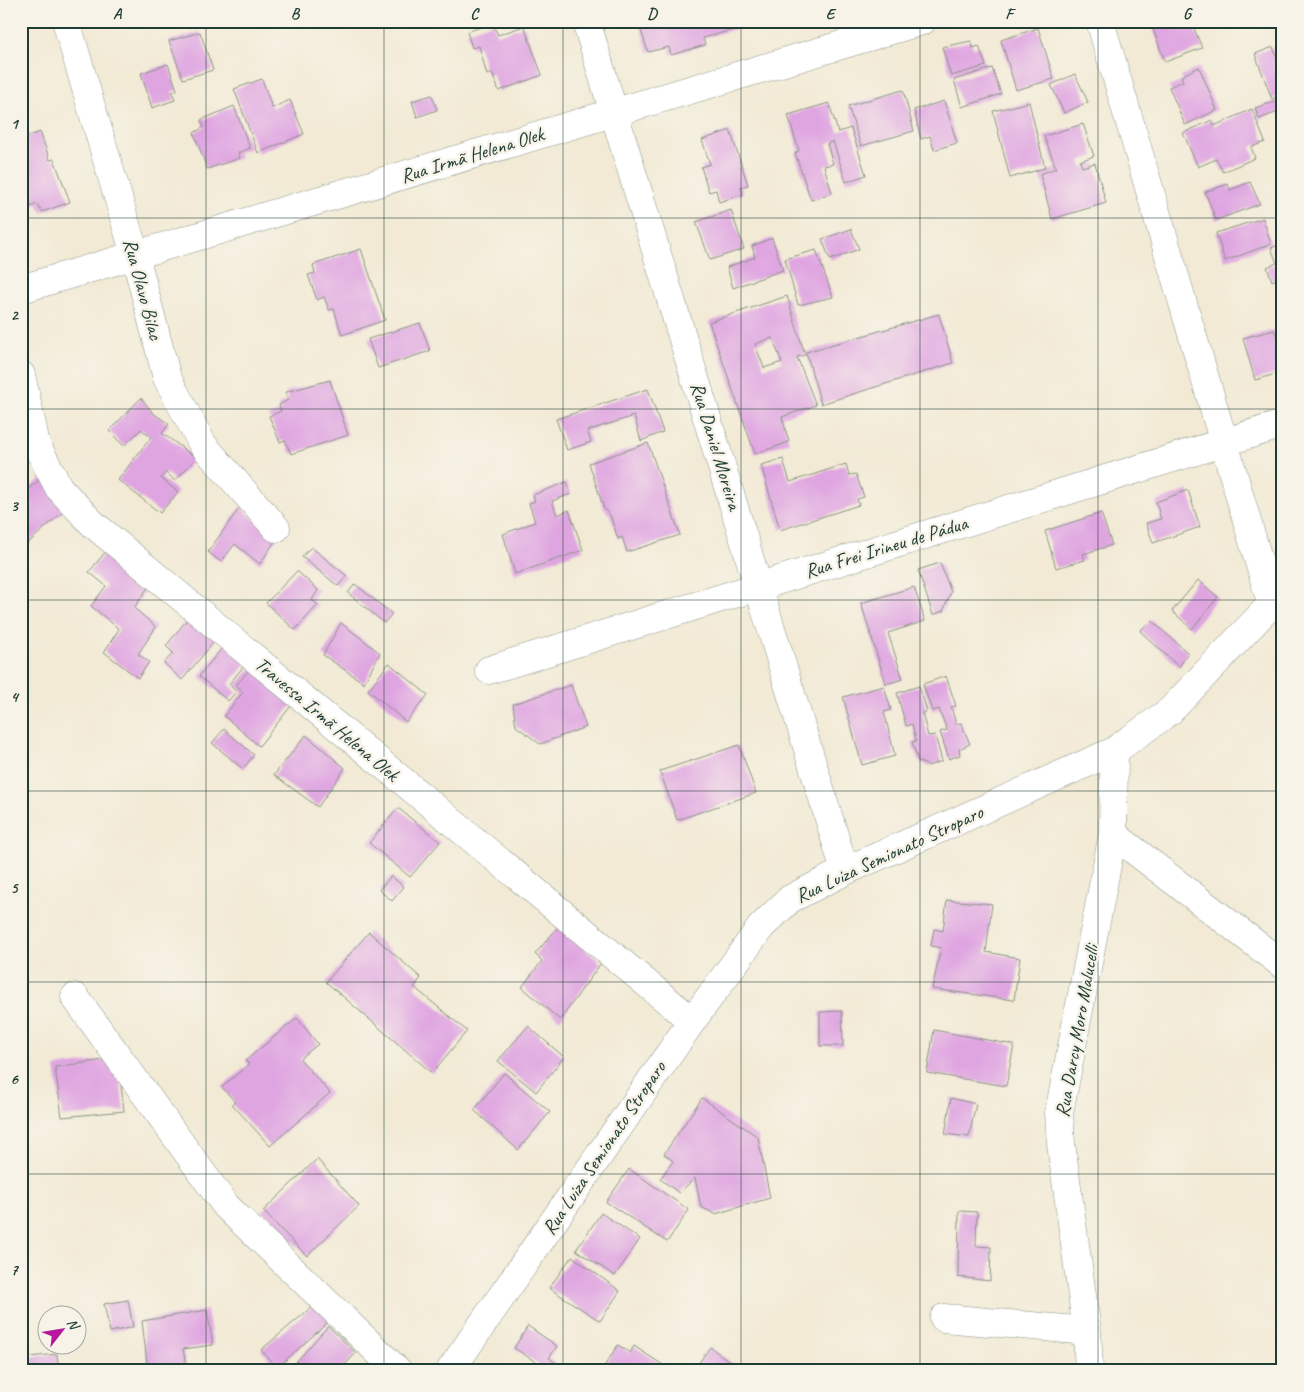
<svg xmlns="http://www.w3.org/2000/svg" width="1304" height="1392" viewBox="0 0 1304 1392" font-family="Caveat,sans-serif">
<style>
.building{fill:#dfa5e1;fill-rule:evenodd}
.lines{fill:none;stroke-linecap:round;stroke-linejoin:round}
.street-casing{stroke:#889484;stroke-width:29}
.street{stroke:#fff;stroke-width:28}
.grid{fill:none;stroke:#1f3d34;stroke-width:1;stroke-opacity:0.55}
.labels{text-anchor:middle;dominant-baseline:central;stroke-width:5;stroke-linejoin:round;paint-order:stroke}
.street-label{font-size:20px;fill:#1f3d34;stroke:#f7f3e8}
.neatline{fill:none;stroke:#1f3d34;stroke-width:2}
.grid-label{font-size:16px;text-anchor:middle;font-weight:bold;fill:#1f3d34}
</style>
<rect width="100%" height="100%" fill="#f7f3e8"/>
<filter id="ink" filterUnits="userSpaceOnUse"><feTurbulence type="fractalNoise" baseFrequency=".02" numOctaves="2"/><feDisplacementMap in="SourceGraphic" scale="10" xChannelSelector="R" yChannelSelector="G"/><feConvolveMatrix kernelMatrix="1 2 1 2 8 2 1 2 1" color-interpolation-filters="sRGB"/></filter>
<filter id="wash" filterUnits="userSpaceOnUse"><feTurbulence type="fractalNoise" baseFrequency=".0096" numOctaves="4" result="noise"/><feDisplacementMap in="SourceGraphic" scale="20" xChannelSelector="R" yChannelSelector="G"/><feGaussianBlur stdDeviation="1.12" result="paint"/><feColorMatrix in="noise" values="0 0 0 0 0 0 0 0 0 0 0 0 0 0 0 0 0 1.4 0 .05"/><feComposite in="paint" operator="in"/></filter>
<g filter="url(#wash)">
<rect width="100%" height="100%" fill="#f2ead5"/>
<g id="blocks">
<path class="building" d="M638 21H698V23L738 21 740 28 703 38 705 45 671 55 669 47 648 52Z
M1150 21H1191L1202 48 1165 62Z
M492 23 498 35 524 26 542 75 499 91 492 73 487 75 479 46 472 48 467 32Z
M1038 28 1054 79 1016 90 1001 40Z
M200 32 213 70 183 79 169 41Z
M971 41 973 48 979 46 986 66 951 76 942 47Z
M1273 47 1283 73V94L1272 99 1255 54Z
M168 64 177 90 172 92 175 100 152 108 141 73Z
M1199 67 1217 110 1185 125 1169 87 1183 81 1181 76Z
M992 68 1001 94 962 107 954 80Z
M1075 74 1088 102 1064 113 1051 85Z
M262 79 272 108 290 100 304 134 258 153 234 89Z
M903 90 914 131 861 146 848 106Z
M432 95 437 110 417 117 412 101Z
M1283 99V122L1278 112 1259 119 1255 108Z
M944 101 957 143 934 150 930 136 921 139 914 110Z
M1029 102 1045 168 1010 178 993 111Z
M829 103 838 132 851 128 866 175 846 182 833 141 827 144 833 164 824 166 832 193 811 200 795 153 799 151 788 115Z
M234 106 250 148 238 153 240 158 207 169 194 133 204 127 201 120Z
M1252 109 1265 142 1251 147 1255 158 1223 172 1216 159 1198 167 1183 133 1212 120 1214 126Z
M1083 124 1094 156 1080 161 1082 167 1095 163 1106 203 1052 219 1040 174 1056 168 1044 136Z
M730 130 748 185 741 187 743 194 719 202 716 190 709 192 701 167 710 164 702 140Z
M40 132 50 160 54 159 70 202 42 212 37 204 26 209 21 199V194L29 191 21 170V139Z
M1250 182 1260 204 1216 220 1205 192 1228 184 1230 190Z
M731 210 744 249 710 260 696 222Z
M1263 218 1271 244 1225 261 1216 233Z
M851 229 859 249 830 260 822 239Z
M772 238 783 270 733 288 727 267 755 257 752 246Z
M1283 243V303H1282L1277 279 1272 281 1267 267 1277 263 1271 248Z
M361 249 385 320 342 335 334 309 329 310 324 297 317 300 308 275 315 273 313 265Z
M816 250 833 297 798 305 785 259Z
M787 296 805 355 797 357 816 405 782 417 789 442 755 454 709 322ZM772 338 782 362 764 368 755 344Z
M939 314 953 363 821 404 806 352Z
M420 323 430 351 378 368 368 339Z
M1274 330 1283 347V372L1255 380 1243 338Z
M330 380 348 435 291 454 285 440 280 442 269 416 281 411 279 405 288 400 286 392Z
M648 389 663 432 641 441 634 416 587 431 591 442 567 450 556 419Z
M141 398 153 413 169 424 162 433 196 458 175 481 166 472 161 478 178 492 160 513 118 480 151 437 141 429 124 446 109 431Z
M648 443 680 535 627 552 622 537 618 539 610 515 604 509 589 463Z
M783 459 790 482 846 464 849 475 856 474 864 497 857 499 859 505 780 530 761 465Z
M45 476 67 508 27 544 21 538V494Z
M567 482 571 494 552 501 557 515 569 510 583 550 515 574 503 534 535 522 529 503 535 501 533 495Z
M1188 490 1200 527 1153 543 1146 523 1161 519 1156 502Z
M240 507 277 538 260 564 235 544 221 562 208 552Z
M1101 513 1112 545 1083 554 1085 560 1056 568 1045 531Z
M111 545 153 580 134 608 156 627 138 654 149 662 138 678 104 652 119 629 91 606 106 586 89 572Z
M311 547 347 576 338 586 302 557Z
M940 563 951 592 943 611 933 615 918 570Z
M297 571 318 590 312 600 318 605 295 630 266 603Z
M1198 580 1218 597 1192 629 1172 611Z
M355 584 392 614 384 623 348 593Z
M914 587 925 621 888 633 903 679 886 684 861 603Z
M193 612 219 636 182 680 164 663 173 653 166 646Z
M1151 620 1188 653 1179 667 1140 631Z
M341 623 380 653 364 683 323 655Z
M227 642 249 660 229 684 236 692 228 701 199 676Z
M389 663 428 695 406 722 368 690Z
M252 667 295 701 259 746 224 716 243 692 236 685Z
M946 676 956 706 951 707 956 724 961 723 970 744 959 749 960 755 949 759 940 732 947 730 939 709 932 711 923 684Z
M571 685 586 727 540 744 516 726 513 704Z
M884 686 891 710 884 712 895 756 862 765 843 697Z
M919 686 927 711 922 713 928 736 935 735 942 761 928 766 918 761 912 742 916 741 912 724 906 726 897 693Z
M224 729 254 755 243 769 212 743Z
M306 735 345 768 318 807 274 775Z
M739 745 756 793 677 820 660 771Z
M398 808 440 842 410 877 369 843Z
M391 876 404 887 392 901 379 890Z
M947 900 992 904 986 952 1020 958 1014 1000 932 989 941 948 931 946 934 929 943 931Z
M558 927 601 963 560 1020 522 987 542 961 535 954Z
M369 932 421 978 414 987 467 1031 432 1073 326 982Z
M842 1011 843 1046H820V1012Z
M297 1018 318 1044 300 1059 330 1093 270 1146 232 1104 235 1102 222 1087 249 1064 245 1061Z
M528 1026 564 1057 536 1092 498 1061Z
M934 1030 1014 1045 1006 1086 927 1073Z
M118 1058 124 1111 62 1117 55 1067Z
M504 1073 550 1112 518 1150 474 1110Z
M702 1098 758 1137 770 1198 715 1214 701 1207 695 1178 679 1193 660 1179 673 1161 664 1154Z
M951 1098 976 1104 969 1137 945 1134Z
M317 1159 359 1206 307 1256 263 1211Z
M629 1169 689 1210 667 1242 606 1202Z
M959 1211 977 1212 976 1246 991 1247 990 1281 958 1277Z
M601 1213 640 1239 615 1276 576 1250Z
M572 1256 620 1291 600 1321 549 1288Z
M128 1300 133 1327 110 1332 104 1304Z
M320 1300 334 1317 277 1368 261 1350Z
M207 1310 213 1345 183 1349 187 1371H148L142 1321Z
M328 1326 356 1353 339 1371H304L296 1362Z
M528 1326 557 1346 549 1358 556 1363 550 1371 514 1348Z
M618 1345 630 1353 634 1346 672 1371H601Z
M710 1347 743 1371H709L698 1364Z
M57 1354 59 1371H21V1358Z"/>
</g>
</g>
<g filter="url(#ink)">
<use href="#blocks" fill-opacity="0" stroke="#889484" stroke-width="1"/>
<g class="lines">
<defs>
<path id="street" d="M66 21 135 255 167 378 203 445 276 528
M586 21 845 871
M1100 21 1272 606
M21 289 922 21
M21 375 36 444 59 488 93 524 692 1021
M489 670 1283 424
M1113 834 1283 965
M75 997 226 1206 398 1371
M944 1318 1087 1331
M450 1371 692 1021 761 927 790 899 845 871 1114 751 1170 711 1283 592
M1089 1371 1087 1331 1061 1144 1059 1113 1113 834 1114 751"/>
</defs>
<use href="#street" class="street-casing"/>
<use href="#street" class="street"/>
</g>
</g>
<path class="grid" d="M206 21V1371M384 21V1371M563 21V1371M741 21V1371M920 21V1371M1098 21V1371M21 218H1283M21 409H1283M21 600H1283M21 791H1283M21 982H1283M21 1174H1283"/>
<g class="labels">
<g class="street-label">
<text transform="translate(472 155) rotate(-17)">Rua Irmã Helena Olek</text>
<text transform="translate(143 289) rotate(75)">Rua Olavo Bilac</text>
<text transform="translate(716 446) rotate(73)">Rua Daniel Moreira</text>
<text transform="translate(886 547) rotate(-17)">Rua Frei Irineu de Pádua</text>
<text transform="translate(327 719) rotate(40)">Travessa Irmã Helena Olek</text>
<text transform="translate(889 854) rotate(-25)">Rua Luiza Semionato Stroparo</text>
<text transform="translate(1077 1031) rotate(-80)">Rua Darcy Moro Malucelli</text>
<text transform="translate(604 1148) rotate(-56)">Rua Luiza Semionato Stroparo</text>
</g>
</g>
<rect width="1304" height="1392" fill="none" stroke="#f7f3e8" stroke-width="55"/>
<g transform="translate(62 1330) rotate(59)"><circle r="24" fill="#f7f3e8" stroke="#a1aaa0"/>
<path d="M0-4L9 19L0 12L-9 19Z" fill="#b5179e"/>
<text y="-8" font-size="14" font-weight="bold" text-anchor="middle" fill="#1f3d34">N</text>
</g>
<rect x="28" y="28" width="1248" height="1336" class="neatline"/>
<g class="grid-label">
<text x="117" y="19">A</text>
<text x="295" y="19">B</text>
<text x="474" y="19">C</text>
<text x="652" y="19">D</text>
<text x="830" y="19">E</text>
<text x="1009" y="19">F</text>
<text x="1187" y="19">G</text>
<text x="14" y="129">1</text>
<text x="14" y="320">2</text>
<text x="14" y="511">3</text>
<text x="14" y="702">4</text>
<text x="14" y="893">5</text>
<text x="14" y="1084">6</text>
<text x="14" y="1275">7</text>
</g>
</svg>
